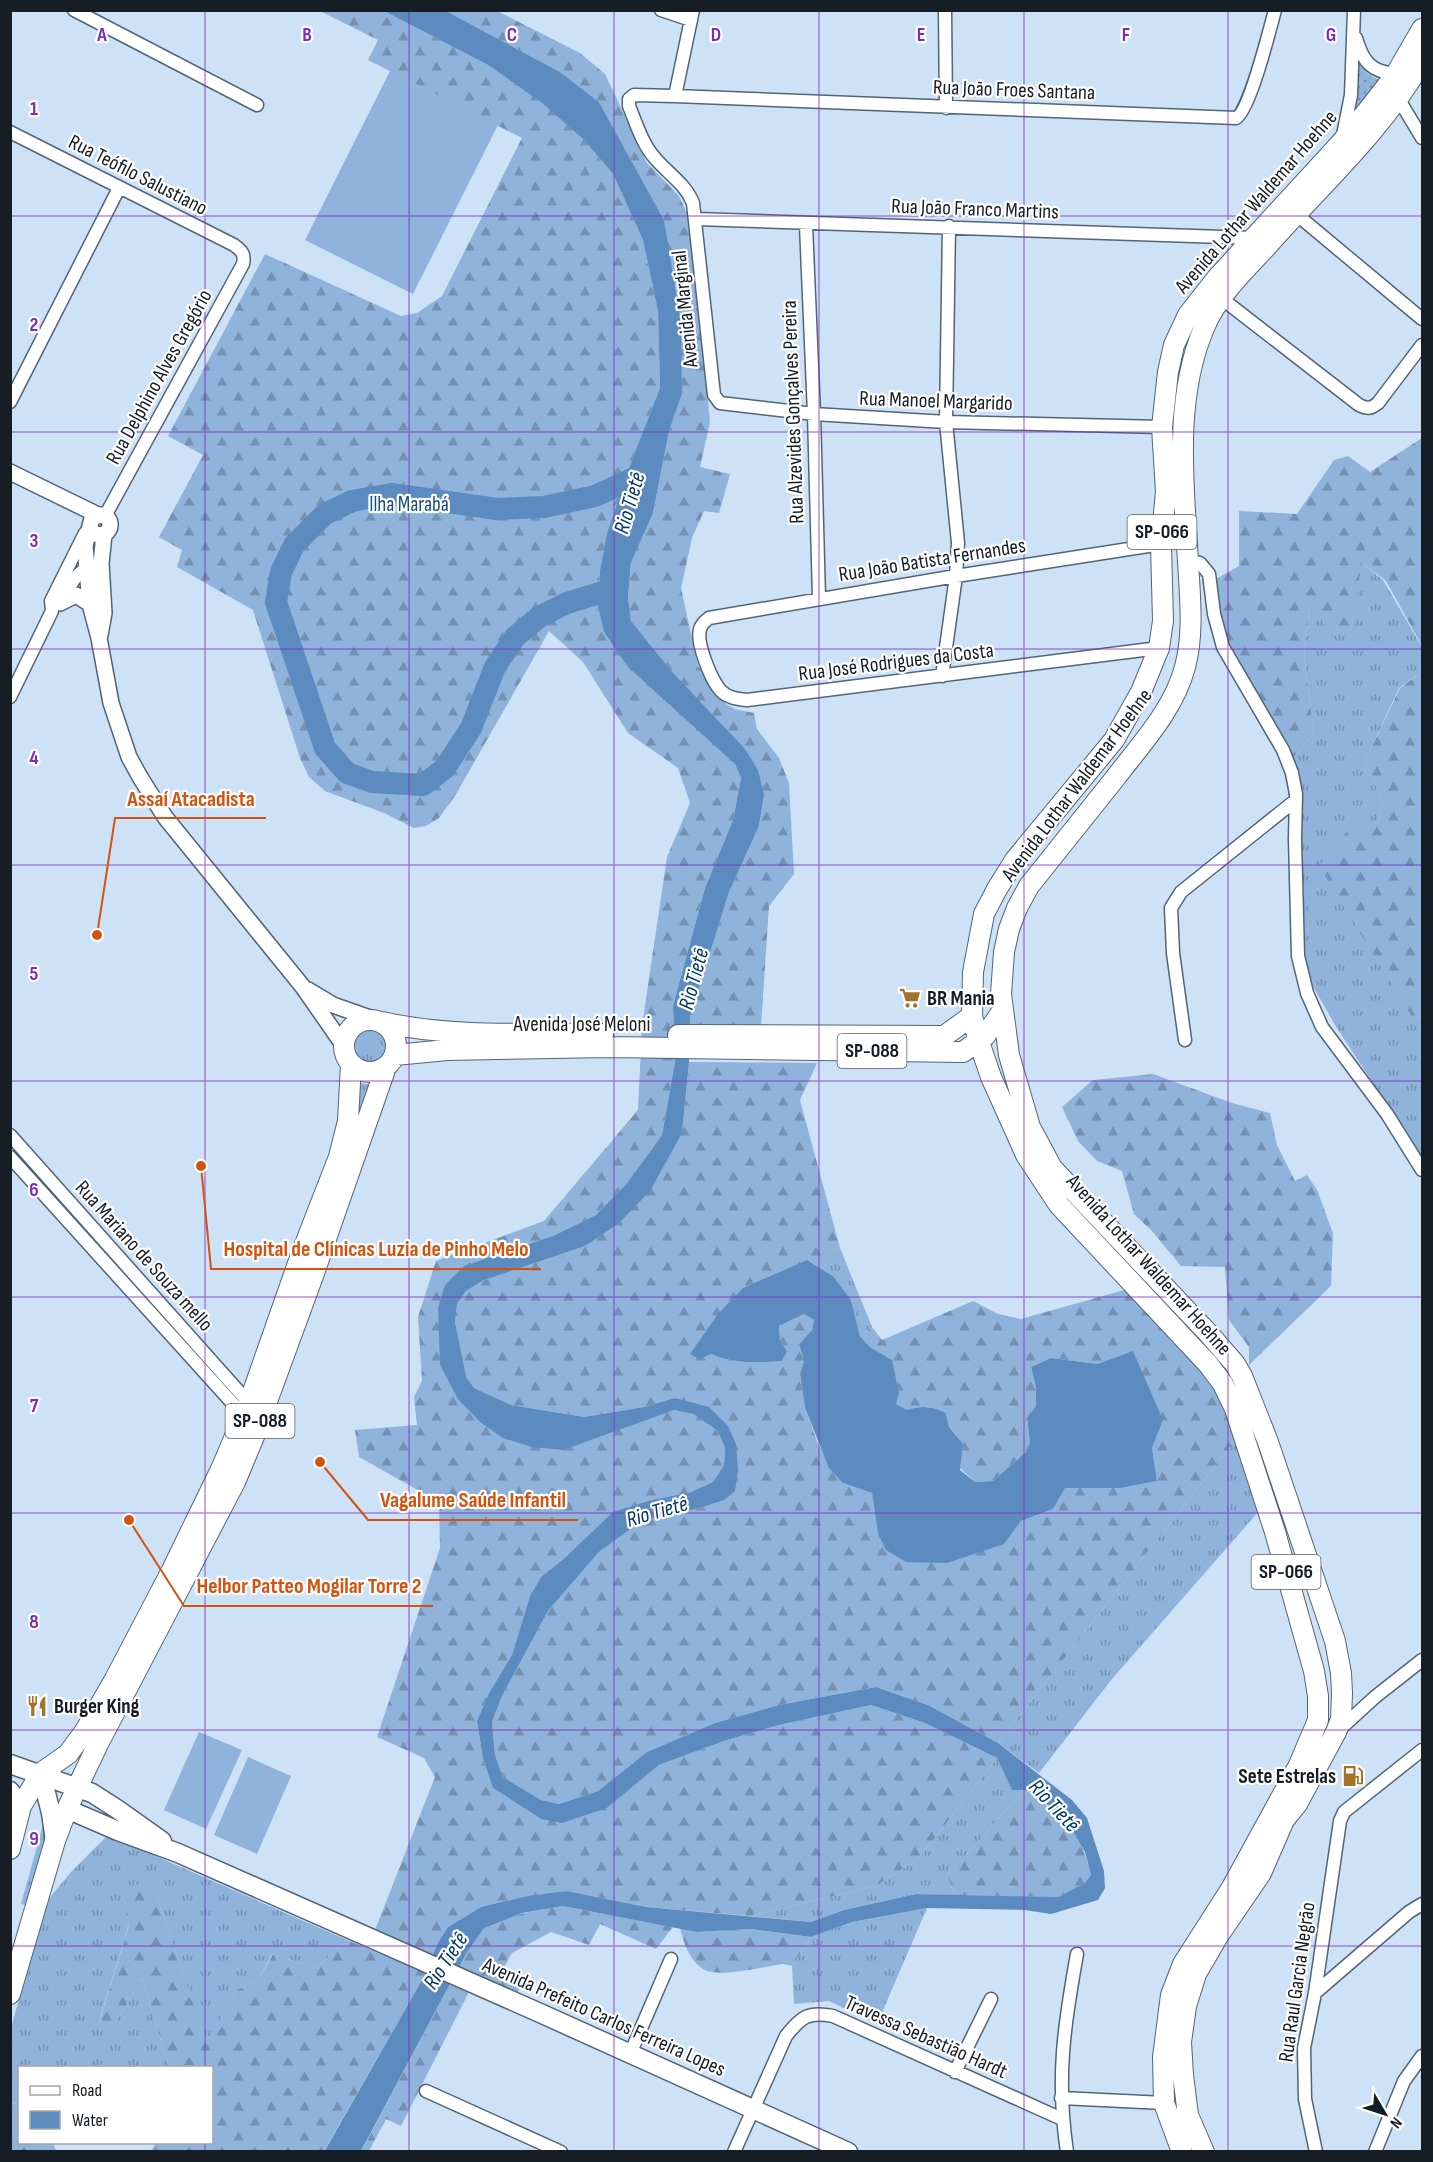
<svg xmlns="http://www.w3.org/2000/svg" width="1433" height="2162" viewBox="0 0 1433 2162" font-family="'Sofia Sans Condensed',sans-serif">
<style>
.grass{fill:url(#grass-tufts)}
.forest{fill:url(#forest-firs)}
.park{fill:url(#park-dots)}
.pitch{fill:#8fb3da}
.water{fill:#5c8cbf}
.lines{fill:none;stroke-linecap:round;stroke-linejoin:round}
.river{stroke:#5c8cbf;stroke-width:22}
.minor-casing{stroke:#536477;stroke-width:15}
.tertiary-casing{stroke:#536477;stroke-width:18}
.secondary-casing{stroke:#536477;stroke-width:21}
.primary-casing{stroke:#536477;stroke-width:22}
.minor{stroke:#fff;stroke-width:12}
.tertiary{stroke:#fff;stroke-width:15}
.secondary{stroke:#fff;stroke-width:18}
.primary{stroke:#fff;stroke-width:20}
.grid{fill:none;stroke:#7b2cbf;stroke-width:1.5;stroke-opacity:0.55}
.labels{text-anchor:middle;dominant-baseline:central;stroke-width:4.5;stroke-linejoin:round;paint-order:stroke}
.shield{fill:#fff;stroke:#5c6166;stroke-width:1.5}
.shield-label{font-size:20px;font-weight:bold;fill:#161d25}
.street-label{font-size:21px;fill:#161d25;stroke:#fff}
.park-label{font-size:21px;fill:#1b4f80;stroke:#fff}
.poi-label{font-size:21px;font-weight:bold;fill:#161d25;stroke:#fff;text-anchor:start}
.water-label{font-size:22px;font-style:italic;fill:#003766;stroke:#fff}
.grid-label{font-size:20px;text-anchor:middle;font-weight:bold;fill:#7b2cbf;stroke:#fff;stroke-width:4.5;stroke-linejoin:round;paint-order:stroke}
.leader{fill:none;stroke:#d3530e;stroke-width:2}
.callout-dot{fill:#d3530e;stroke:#fff;stroke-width:2}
.callout-label{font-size:22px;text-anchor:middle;font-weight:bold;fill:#d3530e;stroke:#fff;stroke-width:4.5;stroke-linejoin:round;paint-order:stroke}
</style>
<defs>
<pattern id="grass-tufts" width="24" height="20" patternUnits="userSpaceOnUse" patternTransform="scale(1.5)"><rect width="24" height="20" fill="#8fb3da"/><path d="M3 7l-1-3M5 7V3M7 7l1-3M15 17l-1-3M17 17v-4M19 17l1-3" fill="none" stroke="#7491b1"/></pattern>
<pattern id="forest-firs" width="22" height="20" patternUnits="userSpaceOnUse" patternTransform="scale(1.5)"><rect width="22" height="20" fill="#8fb3da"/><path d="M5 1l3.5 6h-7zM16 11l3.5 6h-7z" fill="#7491b1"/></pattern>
<pattern id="park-dots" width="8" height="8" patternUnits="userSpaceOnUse" patternTransform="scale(1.5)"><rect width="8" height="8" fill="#8fb3da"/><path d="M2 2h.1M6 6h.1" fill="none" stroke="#7491b1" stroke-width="1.8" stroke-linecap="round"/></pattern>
</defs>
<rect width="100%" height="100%" fill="#cde1f7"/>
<path class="grass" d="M1361 562 1383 580 1422 647V672L1399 688 1365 761 1383 802 1377 824 1412 1017 1422 1018V1158L1335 1025 1306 974 1301 942V789L1293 758 1314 733 1304 656 1310 604Z
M355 1046a18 18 0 1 1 36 0a18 18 0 1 1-36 0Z
M359 1083 373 1085 356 1133Z
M840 1248 872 1327 860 1336 851 1300 833 1276 807 1260Z
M1236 1439 1259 1511 1112 1679 1039 1773 998 1743Z
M997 1758 1012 1789 1023 1790 975 1846 947 1875 955 1895 916 1894 844 1910 811 1922 749 1916 876 1886 920 1857Z
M43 1825 47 1844 28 1906 21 1904Z
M108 1835 347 1940 316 1968 272 1954 258 1980 235 1991 207 2046 156 1894 123 1897 129 1924 99 2022 115 2024 142 1978 169 2067 20 2068 19 2103 11 2104V2028L46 1902 71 1872Z
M927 1908 877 2024 829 2001 794 2004 792 1966 811 1937 852 1922Z"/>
<path class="forest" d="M320 11H384L488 65 541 101 583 139 613 174 643 240 658 311 660 388 633 457 607 533 600 570 598 607 604 632 735 764 741 778 733 820 705 888 673 1006 675 1062 662 1135 628 1182 596 1215 553 1236 438 1308 480 1422 651 1417 674 1410 693 1414 718 1431 725 1448 724 1465 713 1482 691 1492 652 1500 567 1556 541 1577 530 1596 512 1655 489 1693 477 1721 483 1759 493 1788 541 1819 607 1808 659 1765 724 1741 779 1725 871 1705 925 1723 997 1758 920 1857 876 1886 749 1916 646 1907 567 1891 481 1907 448 1927 437 1944 432 1957 375 1930 435 1777 424 1758 377 1737 440 1548 439 1502 359 1457 355 1430 417 1425 414 1397 422 1381 418 1317 436 1261 544 1221 638 1110 642 1026 667 857 690 803 678 768 628 733 583 662 549 631 455 796 439 818 426 826 414 828 384 813 325 791 309 777 300 758 253 610 177 567 182 550 159 537 203 455 168 436 265 254 401 316 417 313 442 296 522 138 368 60 378 40Z
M446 11H497L580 53 605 74 647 163 679 196 693 226 710 422 700 467 730 474 719 513 704 511 692 538 681 588 698 666 726 704 735 709 754 713 757 729 779 758 789 783 794 874 769 906 761 1027H690V1017L729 892 759 826 764 795 674 674 631 621 628 597 631 563 653 513 669 431 682 394 664 220 599 102 560 72Z
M1422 438V646L1386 581 1361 562 1354 630 1333 636 1310 604 1304 656 1314 733 1293 758 1222 636 1216 579 1239 566V511L1297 514 1334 460 1348 456 1370 472Z
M1422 672V1018L1412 1017 1319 866 1353 824 1377 823 1383 802 1365 761 1400 688Z
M689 1062 817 1063 800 1100 840 1248 743 1288 711 1354C734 1364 757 1363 782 1361L787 1352 780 1339 779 1326 804 1314 814 1320 812 1330 799 1344 804 1361 800 1374 805 1408 818 1444 843 1483 872 1493 878 1534 1004 1544 1021 1521 1053 1509 1064 1488H1121L1157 1481 1152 1448 1163 1420 1098 1364 1051 1358 1031 1367 1036 1388V1406L1027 1418 1030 1443 1026 1452 993 1481 975 1482 960 1468 963 1444 949 1427 946 1413C934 1406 920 1405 907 1410L896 1404 892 1360 870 1347 860 1336 872 1327 882 1340 973 1301 998 1314 1021 1319 1124 1290 1195 1362 1218 1392 1236 1439 998 1743 928 1705 876 1687 779 1705 715 1723 647 1752 598 1791 559 1804 541 1800 503 1777 495 1755 492 1722 502 1696 548 1611 599 1552 633 1527 661 1515 697 1509 723 1500 736 1444 676 1398 644 1407 584 1417 511 1405 474 1388 465 1377 455 1322 457 1304 466 1291 482 1281 585 1246 682 1133Z
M1153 1074 1232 1103 1270 1113 1277 1145 1295 1181 1307 1175 1317 1190 1333 1233 1331 1286 1249 1365V1347L1229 1320 1225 1267 1181 1266 1152 1231 1134 1214 1122 1171 1097 1161 1078 1141 1062 1107 1093 1080Z
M1023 1790C1039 1795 1045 1804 1055 1816 1059 1820 1064 1820 1068 1823 1079 1832 1088 1862 1091 1875L1086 1883 1058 1897 955 1895 947 1875 975 1846Z
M136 1884 156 1894 207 2045 235 1991 258 1980 273 1954 316 1968 347 1940 426 1973 324 2151H151L156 2143 212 2142V2068L169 2067 142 1978 115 2024 99 2023 129 1925 123 1897Z
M563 1906 673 1927 656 1949 600 1924 589 1945 551 1932 512 1953 503 1969 524 1979 517 1994 458 1969C465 1956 472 1939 483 1929 497 1916 544 1909 563 1906Z
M680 1928 697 1932 751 1929 811 1937 792 1966 784 1964C765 1966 719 1979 703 1969 689 1960 684 1943 680 1928Z
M450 1984 469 1992 401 2126 386 2119 369 2151 361 2152Z
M19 2103 20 2142 53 2143 56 2151H11V2104Z"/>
<path class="park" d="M1357 59C1364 71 1369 77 1382 80L1354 118 1357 101Z"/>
<path class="pitch" d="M390 71 498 125 413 294 305 240Z
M199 1732 242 1750 206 1829 164 1810Z
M248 1757 291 1776 257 1854 214 1835Z"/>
<path class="water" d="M384 11H446L560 72 599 102 664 220 681 324 682 394 669 431 653 513 631 563 628 597 631 621 674 674 745 749 758 770 764 795 759 826 729 892 690 1017 689 1062 682 1133 650 1191 619 1223 585 1246 482 1281 466 1291 457 1304 455 1322 466 1377 474 1388 511 1405 584 1417 644 1407 675 1398 709 1407 728 1426 736 1444 738 1471 735 1491 724 1500 697 1509 661 1515 633 1527 599 1552 548 1611 502 1696 492 1722 495 1755 503 1777 541 1800 559 1804 598 1791 647 1752 715 1723 779 1705 876 1687 928 1705 998 1743 1072 1800 1087 1818 1104 1871 1105 1888 1098 1900 1051 1914 1025 1910 927 1908 852 1922 811 1937 751 1929 697 1932 563 1906 522 1913 484 1928 467 1952 361 2151 324 2152 426 1973 437 1944 448 1927 481 1907 528 1896 567 1891 646 1907 811 1922 844 1910 916 1894 1058 1897 1085 1883 1091 1875 1085 1852 1069 1824 1057 1819 1049 1806 1034 1793 1023 1790H1012L997 1758 925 1723 871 1705 779 1725 724 1741 659 1765 607 1808 562 1823 541 1819 493 1788 483 1759 477 1721 489 1693 512 1655 530 1596 541 1577 567 1556 613 1512 652 1500 691 1492 713 1482 724 1465 725 1448 718 1431 693 1414 674 1410 563 1450 532 1447 503 1438 480 1422 458 1399 440 1365 438 1308 445 1285 464 1266 553 1236 596 1215 628 1182 662 1135 675 1062 673 1006 705 888 733 820 741 778 735 764 628 667 604 632 598 607 600 570 607 533 633 457 660 388 658 311 643 240 613 174 583 139 541 102 488 65Z
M807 1260 833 1276 851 1300 860 1336 870 1347 892 1360 899 1393 896 1404 907 1410C920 1405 934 1406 946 1413L949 1427 963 1444 960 1470 975 1482 993 1481 1026 1452 1030 1443 1027 1418 1036 1406V1388L1031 1367 1051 1358 1098 1364 1133 1351 1163 1420 1152 1448 1157 1481 1121 1488H1065L1053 1509 1021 1521 1004 1544 947 1563 906 1562 886 1550 878 1534 872 1493 843 1483 829 1468 805 1408 800 1374 804 1361 799 1344 812 1330 814 1320 804 1314 779 1326 780 1339 787 1352 782 1361C757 1363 734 1364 711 1354L699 1359 690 1354 718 1314 743 1288Z"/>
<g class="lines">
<path class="river" d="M606 591 567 603 539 617 515 637 495 667 471 728 445 768 423 785 372 782 347 773 325 748 276 602 281 572 294 545 325 514 352 501 391 494 497 509 544 507 595 496 636 477"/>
<defs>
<path id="minor" d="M74 10 257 105
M661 10 691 20
M945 10 946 108
M1356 38C1363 62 1371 72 1396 74
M675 96 693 10
M1398 98 1422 138
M10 132 234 245C242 251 245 254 243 264L105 516
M1343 135 1351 95 1354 10
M1296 214 1422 319
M696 219 1253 238
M806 225 814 414 819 598
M1221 298 1359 405C1367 409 1371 409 1378 403L1422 345
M10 402 119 188
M1162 427 946 422 814 414 720 403 714 395 693 203C685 183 667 173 654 157 642 143 636 123 629 106V99L634 95 675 96 1236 118C1249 112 1270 29 1275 10
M1188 560 1200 563 1209 574 1214 614 1223 647 1283 750 1292 773 1296 794 1295 839 1298 956 1307 993 1322 1027 1387 1114 1422 1170
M60 604C69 589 74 572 92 566
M1159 648 747 700C738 699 728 698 721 691 711 680 696 643 700 629 702 623 705 621 709 618L956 576 1161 544
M942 676 956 576 958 543 946 422 949 226
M10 697 52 611 51 601 85 533
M1185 1040 1173 953 1171 908 1181 892 1296 800
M10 1135 249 1403
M10 1157 244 1416
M1340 1729 1375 1697 1422 1660
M1315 1993 1409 1912 1422 1904
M630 2054 671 1959
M955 2072 991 1999
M426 2091 561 2152
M1061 2098 1164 2103
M734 2152 786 2036C801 2017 808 2011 833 2016L1062 2119
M1067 2152C1056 2078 1064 2026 1077 1954
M1316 2152 1305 2099 1304 2048 1315 1993 1340 1821 1344 1812 1422 1750
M1375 2152 1404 2081 1422 2056"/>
<path id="tertiary" d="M10 472 98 515
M90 528 94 534 104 535C113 528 112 517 101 515L92 518 85 546 90 604 99 638 111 703 129 757 140 777 165 817 303 987 344 1046
M60 603 76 595 90 604
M100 635 104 613 101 563 104 535
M308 990 333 1005 373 1019"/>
<path id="secondary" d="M10 1764 92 1793 117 1809 162 1841
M41 1773 51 1813 55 1841
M10 1791 21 1806
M67 1809 118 1831 178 1853 540 2013 848 2152"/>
<path id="primary" d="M344 1046a26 26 0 1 1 52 0a26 26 0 1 1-52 0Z
M382 1022C452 1038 532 1033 603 1034
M678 1035 944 1036 972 1016
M395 1055 447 1050 609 1047 963 1052 985 1036 1003 1010
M10 1849 21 1806 41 1773 68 1754 85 1731 115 1679 171 1572 222 1467 249 1403 302 1252 339 1157 348 1121 351 1064
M10 1994 55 1841 67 1809 99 1742 235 1482 255 1434 313 1276 386 1067
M1182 2152 1164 2103 1163 2057 1171 1995 1183 1964 1231 1889 1299 1765 1318 1720V1696L1314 1671 1275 1532 1235 1409 1223 1384 1208 1364 1059 1205 1026 1155 991 1077 979 1042 972 1016 973 972 984 914 997 889 1015 860 1114 740 1141 692 1159 648 1163 621 1161 544 1166 492 1162 427 1168 372 1174 345 1188 315 1217 278 1340 144 1373 104 1396 74 1422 29
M1204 2152 1188 2115 1183 2075 1181 2042 1186 2006 1196 1974 1218 1936 1261 1873 1284 1820 1297 1804 1336 1732 1341 1719 1342 1693 1341 1673 1335 1641 1268 1442 1242 1376 1235 1364 1209 1334 1052 1168 1030 1127 1009 1055 1001 994 1004 952 1009 929 1017 908 1029 886C1058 850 1087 813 1116 777 1142 743 1174 709 1185 667 1194 633 1190 597 1188 562 1184 486 1173 401 1204 328 1217 296 1245 270 1268 245 1321 185 1382 131 1422 61"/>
</defs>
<use href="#minor" class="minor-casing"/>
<use href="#tertiary" class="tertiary-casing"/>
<use href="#secondary" class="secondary-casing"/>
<use href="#primary" class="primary-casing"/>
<use href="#minor" class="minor"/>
<use href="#tertiary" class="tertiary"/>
<use href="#secondary" class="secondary"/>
<use href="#primary" class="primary"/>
</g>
<path class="grid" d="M205 10V2068M409 10V2152M614 10V2152M819 10V2152M1024 10V2152M1228 10V2152M10 216H1422M10 432H1422M10 649H1422M10 865H1422M10 1081H1422M10 1297H1422M10 1513H1422M10 1730H1422M10 1946H1422M205 2142V2152"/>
<defs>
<symbol id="supermarket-bare" viewBox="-9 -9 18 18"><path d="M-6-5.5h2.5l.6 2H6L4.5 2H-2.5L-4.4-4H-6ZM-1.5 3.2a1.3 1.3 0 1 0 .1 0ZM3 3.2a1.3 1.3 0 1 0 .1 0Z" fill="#a6722a" stroke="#fff" stroke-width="2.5" paint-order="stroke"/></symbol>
<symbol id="restaurant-bare" viewBox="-9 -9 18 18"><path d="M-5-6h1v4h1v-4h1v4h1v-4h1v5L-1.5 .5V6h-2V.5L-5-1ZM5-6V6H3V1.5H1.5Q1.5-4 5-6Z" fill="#a6722a" stroke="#fff" stroke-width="2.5" paint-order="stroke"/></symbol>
<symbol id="fuel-bare" viewBox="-9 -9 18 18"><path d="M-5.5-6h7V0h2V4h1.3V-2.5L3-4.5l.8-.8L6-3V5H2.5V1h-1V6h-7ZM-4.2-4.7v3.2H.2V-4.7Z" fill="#a6722a" stroke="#fff" stroke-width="2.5" paint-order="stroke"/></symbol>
</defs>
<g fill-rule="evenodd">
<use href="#supermarket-bare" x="895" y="983" width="30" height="30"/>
<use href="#restaurant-bare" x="22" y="1691" width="30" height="30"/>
<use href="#fuel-bare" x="1338" y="1761" width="30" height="30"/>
</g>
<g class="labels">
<g class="shield">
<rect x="1127.5" y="515" width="69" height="34" rx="4.5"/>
<rect x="837.5" y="1034" width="69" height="34" rx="4.5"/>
<rect x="225.5" y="1404" width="69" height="34" rx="4.5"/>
<rect x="1251.5" y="1555" width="69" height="34" rx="4.5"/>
</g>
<g class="shield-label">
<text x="1162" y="532">SP-066</text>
<text x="872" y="1051">SP-088</text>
<text x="260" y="1421">SP-088</text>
<text x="1286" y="1572">SP-066</text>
</g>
<g class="street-label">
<text transform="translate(1014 90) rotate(2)">Rua João Froes Santana</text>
<text transform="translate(138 175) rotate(27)">Rua Teófilo Salustiano</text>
<text transform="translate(1256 202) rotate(-49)">Avenida Lothar Waldemar Hoehne</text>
<text transform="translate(975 209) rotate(2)">Rua João Franco Martins</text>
<text transform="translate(685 309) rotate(-96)">Avenida Marginal</text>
<text transform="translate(159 377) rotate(-61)">Rua Delphino Alves Gregório</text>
<text transform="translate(936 401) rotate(2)">Rua Manoel Margarido</text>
<text transform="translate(793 412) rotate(-92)">Rua Alzevides Gonçalves Pereira</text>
<text transform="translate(932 560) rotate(-9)">Rua João Batista Fernandes</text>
<text transform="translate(896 662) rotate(-7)">Rua José Rodrigues da Costa</text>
<text transform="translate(1077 785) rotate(-53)">Avenida Lothar Waldemar Hoehne</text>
<text x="582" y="1024">Avenida José Meloni</text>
<text transform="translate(144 1256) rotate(48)">Rua Mariano de Souza mello</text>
<text transform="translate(1149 1265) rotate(48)">Avenida Lothar Waldemar Hoehne</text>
<text transform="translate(1297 1982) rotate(-82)">Rua Raul Garcia Negrão</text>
<text transform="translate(604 2017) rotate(24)">Avenida Prefeito Carlos Ferreira Lopes</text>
<text transform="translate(926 2037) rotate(24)">Travessa Sebastião Hardt</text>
</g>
<g class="park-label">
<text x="409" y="504">Ilha Marabá</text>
</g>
<g class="poi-label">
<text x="927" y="998">BR Mania</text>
<text x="54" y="1706">Burger King</text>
<text x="1336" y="1776" text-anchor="end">Sete Estrelas</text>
</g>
<g class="water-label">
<text transform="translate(630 503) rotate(-74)">Rio Tietê</text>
<text transform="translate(694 979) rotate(-75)">Rio Tietê</text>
<text transform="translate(657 1512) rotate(-16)">Rio Tietê</text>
<text transform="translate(1054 1806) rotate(47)">Rio Tietê</text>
<text transform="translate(446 1961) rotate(-57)">Rio Tietê</text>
</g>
</g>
<g class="grid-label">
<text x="102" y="41">A</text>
<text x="307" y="41">B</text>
<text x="512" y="41">C</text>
<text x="716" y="41">D</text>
<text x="921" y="41">E</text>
<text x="1126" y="41">F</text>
<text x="1331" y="41">G</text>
<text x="34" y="115">1</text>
<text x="34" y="331">2</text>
<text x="34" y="547">3</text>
<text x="34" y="764">4</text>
<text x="34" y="980">5</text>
<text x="34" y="1196">6</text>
<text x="34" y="1412">7</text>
<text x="34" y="1628">8</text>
<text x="34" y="1845">9</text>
</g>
<path class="leader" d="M97 935L115 818H266M201 1166L211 1269H541M320 1462L368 1520H578M129 1520L184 1606H433"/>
<g class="callout-dot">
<circle cx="97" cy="935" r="6"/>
<circle cx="201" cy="1166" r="6"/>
<circle cx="320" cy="1462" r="6"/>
<circle cx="129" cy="1520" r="6"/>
</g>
<g class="callout-label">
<text x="191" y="806">Assaí Atacadista</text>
<text x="376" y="1256">Hospital de Clínicas Luzia de Pinho Melo</text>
<text x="473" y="1507">Vagalume Saúde Infantil</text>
<text x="309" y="1593">Helbor Patteo Mogilar Torre 2</text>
</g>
<rect width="1433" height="2162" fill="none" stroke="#161d25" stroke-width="24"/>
<rect x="18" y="2066" width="195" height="78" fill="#ffffff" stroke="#a2a5a8" stroke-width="1.5"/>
<rect x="30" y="2086" width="30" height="9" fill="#ffffff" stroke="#a2a5a8" stroke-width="1.5"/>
<text x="72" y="2096" font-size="18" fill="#161d25">Road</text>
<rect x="30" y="2111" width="30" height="18" fill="#5c8cbf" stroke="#a2a5a8" stroke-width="1.5"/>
<text x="72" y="2126" font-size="18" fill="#161d25">Water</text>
<g transform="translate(1385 2114) rotate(129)" stroke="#ffffff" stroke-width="4.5" paint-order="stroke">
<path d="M0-4.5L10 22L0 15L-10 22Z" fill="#161d25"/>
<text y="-9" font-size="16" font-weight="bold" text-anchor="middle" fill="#161d25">N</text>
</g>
</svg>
